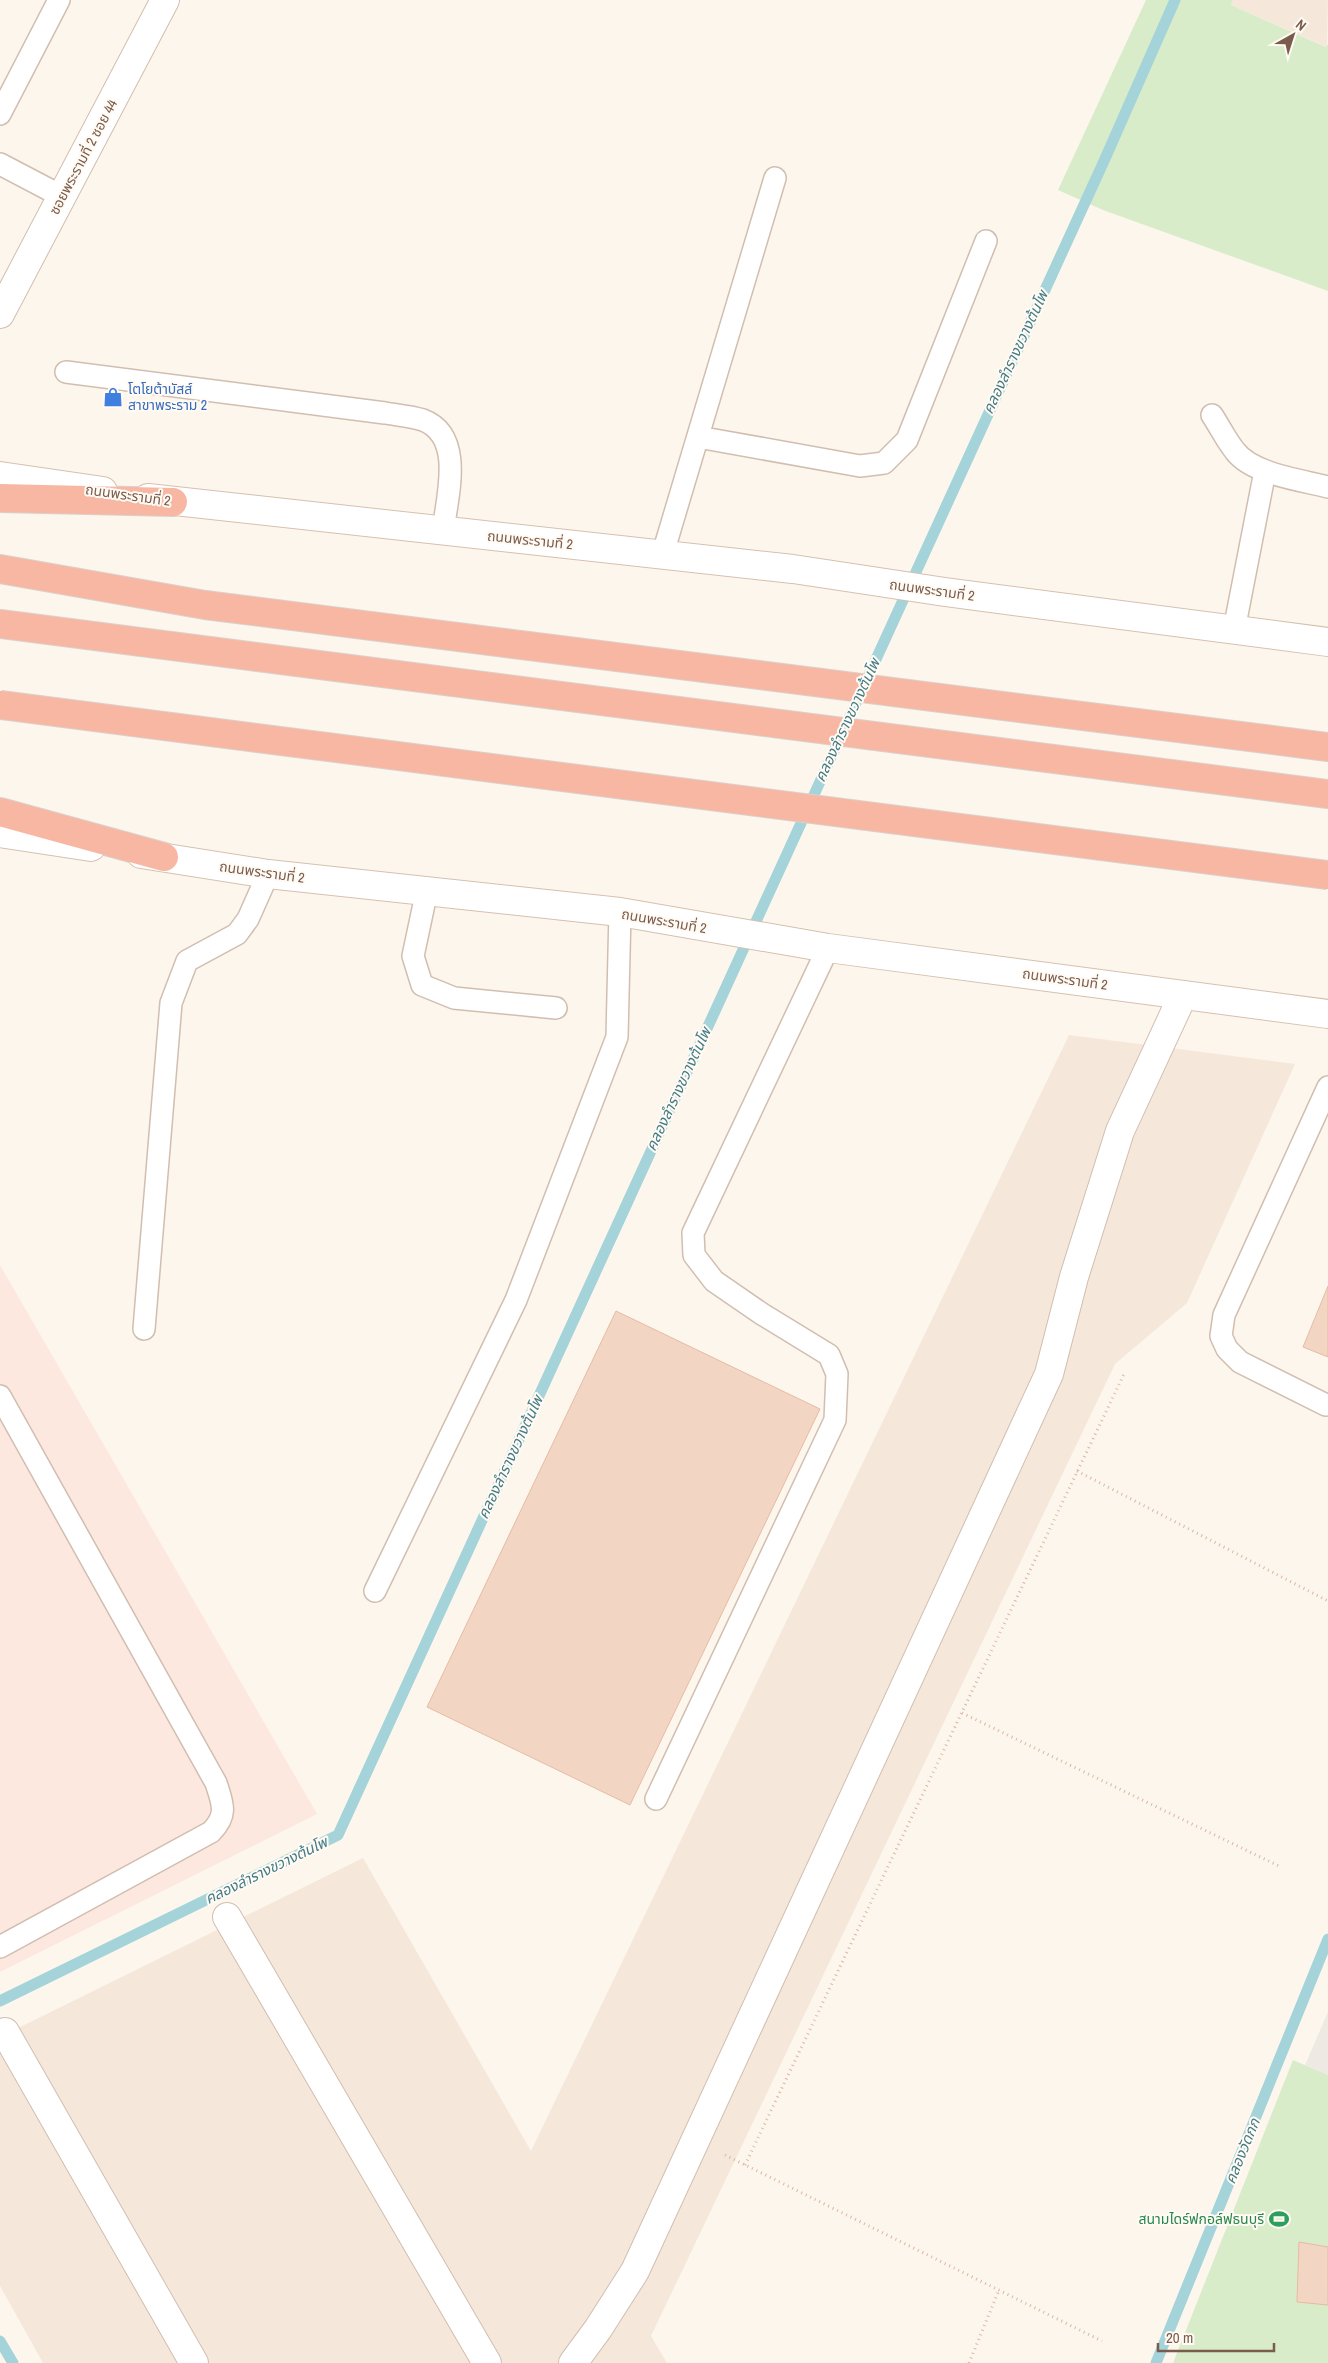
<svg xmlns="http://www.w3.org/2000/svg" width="1328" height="2363" viewBox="0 0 1328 2363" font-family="'Archivo Narrow','Noto Sans Thai',sans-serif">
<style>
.residential{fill:#f5e8da}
.commercial{fill:#fde8e0}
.industrial{fill:#efe9e4}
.green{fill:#d8ecc9}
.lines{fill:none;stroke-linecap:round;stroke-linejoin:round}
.stream{stroke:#a5d3da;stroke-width:11}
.building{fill:#f3d5c3;stroke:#e6bba3}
.lane-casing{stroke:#d1beb0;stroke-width:24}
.street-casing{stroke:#d1beb0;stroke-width:30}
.secondary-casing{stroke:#d6c0b0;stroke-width:30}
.highway-casing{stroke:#dad1cd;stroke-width:30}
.path{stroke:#d9b8a5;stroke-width:3;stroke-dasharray:1 4;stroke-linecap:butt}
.lane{stroke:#fff;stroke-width:21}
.street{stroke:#fff;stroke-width:28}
.secondary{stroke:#fff;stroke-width:28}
.highway{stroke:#f7b7a3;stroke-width:28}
.highway-bridge-casing{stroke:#dad1cd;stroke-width:30;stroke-linecap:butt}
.highway-bridge{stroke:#f7b7a3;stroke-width:28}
.labels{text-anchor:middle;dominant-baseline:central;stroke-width:4;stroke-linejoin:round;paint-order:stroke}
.street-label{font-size:14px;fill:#7a5c4d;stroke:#fffaf3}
.shop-label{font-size:14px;fill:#366cbe;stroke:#fffaf3;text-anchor:start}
.leisure-label{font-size:14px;fill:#27864d;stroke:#fffaf3;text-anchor:end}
.water-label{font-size:15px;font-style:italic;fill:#437c86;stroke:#fffaf3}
</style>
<rect width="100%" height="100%" fill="#fdf6ec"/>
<path class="residential" d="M1233 0H1328L1327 47 1231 5Z
M1069 1035 1295 1064 1187 1303 1115 1364 651 2336 667 2363H43L0 2286V2037L363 1858 531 2151Z"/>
<path class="commercial" d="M0 1265 317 1814 0 1972Z"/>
<path class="industrial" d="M1328 2012V2075L1305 2065Z"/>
<path class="green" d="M1146 0H1233L1231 5 1326 47 1328 44V291L1103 210 1058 190Z
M1293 2060 1328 2075V2363H1173Z"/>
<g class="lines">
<path class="stream" d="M0 2001 338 1835 1104 161 1175 0
M0 2341 13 2363
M1156 2363 1328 1939"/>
</g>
<path class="building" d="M1328 1286V1357L1303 1347Z
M616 1311 820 1409 630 1805 427 1707Z
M1299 2242 1328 2247V2305L1297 2302Z"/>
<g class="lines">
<defs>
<path id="lane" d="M0 114 59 0
M0 164 63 197
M66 372 385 413C397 415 411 416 423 420 465 436 447 497 443 531
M1212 415C1220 427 1226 440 1235 451 1252 474 1301 480 1328 487
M698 437 860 466 884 463 907 440 986 241
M663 553 775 178
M1234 630 1265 471
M427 890 413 956 422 985 454 998 556 1008
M144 1329 171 1003 187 961 237 934 248 919 268 874
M0 1396 216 1783C223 1804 228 1815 211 1832L0 1947
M1326 1405 1240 1362 1227 1349 1221 1336 1224 1315 1328 1087
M375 1591 516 1300 617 1037 620 912
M656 1799 835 1420 837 1374 829 1355 762 1314 714 1281 694 1255 693 1233 828 948"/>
<path id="street" d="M0 314 165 0
M227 1917 487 2363
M5 2032 194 2363
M573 2363 598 2329 635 2271 1049 1374 1074 1277 1120 1131 1183 995"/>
<path id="secondary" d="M0 476 103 491
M148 498 793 569 945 592 1328 642
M0 833 91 847
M141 854 268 874 620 912 828 948 1328 1014"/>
<path id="highway" d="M0 498 173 502
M0 569 205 605 1328 747
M0 624 1328 794
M0 812 164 857"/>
</defs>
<use href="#lane" class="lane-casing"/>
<use href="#street" class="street-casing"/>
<use href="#secondary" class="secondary-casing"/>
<use href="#highway" class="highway-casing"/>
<path class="path" d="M1077 1471 1328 1601
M962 1713 1279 1866
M725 2155 1102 2341
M745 2165 1125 1372
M969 2363 999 2290"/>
<use href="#lane" class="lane"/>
<use href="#street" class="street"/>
<use href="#secondary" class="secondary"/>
<use href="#highway" class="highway"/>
<defs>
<path id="highway-bridge" d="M0 705 1328 875"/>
</defs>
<use href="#highway-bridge" class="highway-bridge-casing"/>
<use href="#highway-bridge" class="highway-bridge"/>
</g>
<defs>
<symbol id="shop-bare" viewBox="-9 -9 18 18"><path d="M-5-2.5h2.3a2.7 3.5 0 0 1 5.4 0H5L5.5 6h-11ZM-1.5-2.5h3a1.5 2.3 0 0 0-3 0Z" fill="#3f7fe0" stroke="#fffaf3" stroke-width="2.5" paint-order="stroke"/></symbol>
<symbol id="stadium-bare" viewBox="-9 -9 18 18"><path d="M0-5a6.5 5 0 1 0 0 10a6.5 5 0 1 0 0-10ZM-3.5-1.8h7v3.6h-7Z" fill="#2e9e5b" stroke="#fffaf3" stroke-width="2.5" paint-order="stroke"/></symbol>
</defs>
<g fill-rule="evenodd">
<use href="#shop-bare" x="99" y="383" width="28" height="28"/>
<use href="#stadium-bare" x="1265" y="2205" width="28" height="28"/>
</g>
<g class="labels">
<g class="street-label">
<text transform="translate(83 157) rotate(-62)">ซอยพระรามที่ 2 ซอย 44</text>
<text transform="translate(128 495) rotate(8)">ถนนพระรามที่ 2</text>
<text transform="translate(530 540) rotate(6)">ถนนพระรามที่ 2</text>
<text transform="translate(932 590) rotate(8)">ถนนพระรามที่ 2</text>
<text transform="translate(262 872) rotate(8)">ถนนพระรามที่ 2</text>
<text transform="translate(664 921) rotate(10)">ถนนพระรามที่ 2</text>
<text transform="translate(1065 979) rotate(8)">ถนนพระรามที่ 2</text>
</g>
<g class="shop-label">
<text x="128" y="389">โตโยต้าบัสส์<tspan x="128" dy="16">สาขาพระราม 2</tspan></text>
</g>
<g class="leisure-label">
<text x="1264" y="2219">สนามไดร์ฟกอล์ฟธนบุรี</text>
</g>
<g class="water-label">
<text transform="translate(1015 352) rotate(-65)">คลองลำรางขวางต้นโพ</text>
<text transform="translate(847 720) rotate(-65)">คลองลำรางขวางต้นโพ</text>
<text transform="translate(678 1089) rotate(-65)">คลองลำรางขวางต้นโพ</text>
<text transform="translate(510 1457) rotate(-65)">คลองลำรางขวางต้นโพ</text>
<text transform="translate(266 1870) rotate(-26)">คลองลำรางขวางต้นโพ</text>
<text transform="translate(1242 2151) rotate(-68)">คลองวัดกก</text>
</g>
</g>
<g transform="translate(1293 35) rotate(39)" stroke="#fffaf3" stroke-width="4" paint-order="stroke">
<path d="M0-4L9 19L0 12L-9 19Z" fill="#7a5c4d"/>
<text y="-8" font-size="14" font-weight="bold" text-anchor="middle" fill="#7a5c4d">N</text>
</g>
<path d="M1158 2343v8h116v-8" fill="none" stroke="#7a5c4d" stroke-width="2.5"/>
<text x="1166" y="2343" font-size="15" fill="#7a5c4d" stroke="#fffaf3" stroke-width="4" paint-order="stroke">20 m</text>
</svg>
